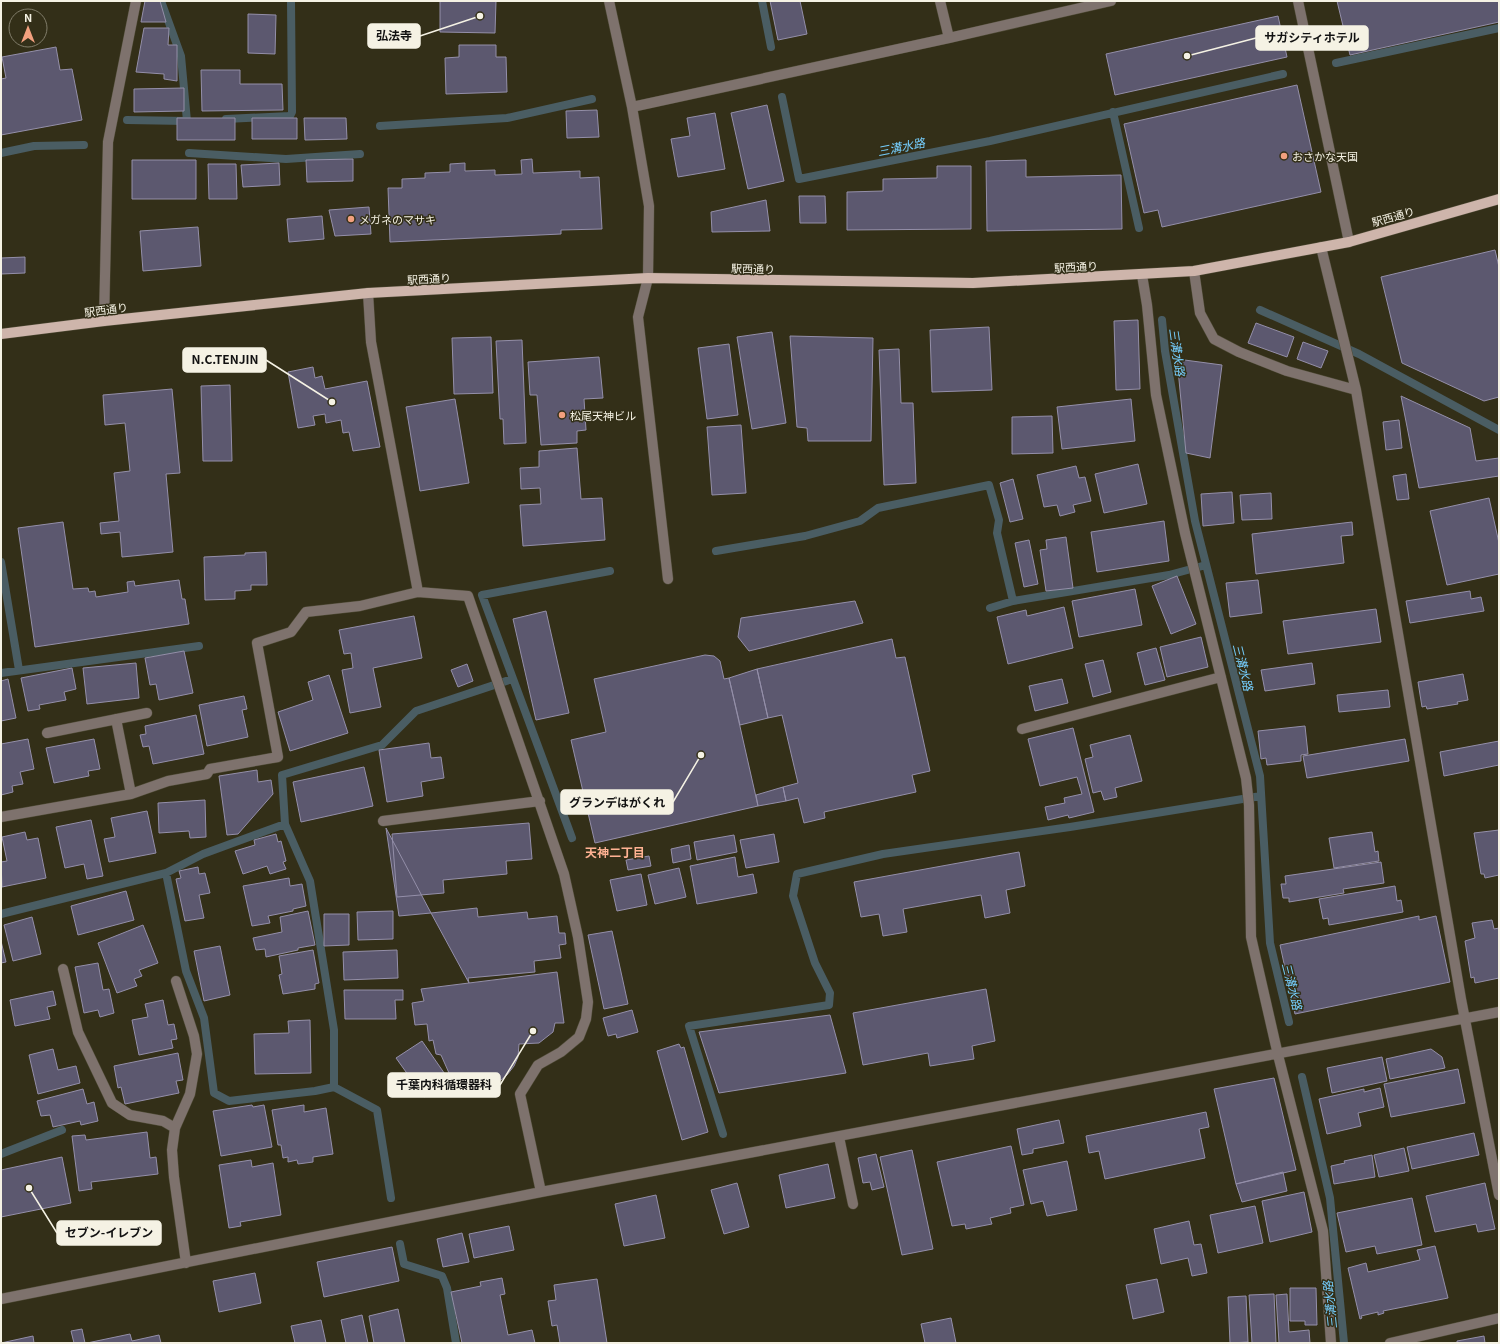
<svg xmlns="http://www.w3.org/2000/svg" width="1500" height="1344" viewBox="0 0 1500 1344" font-family="Georgia,'Noto Sans JP',serif">
<style>
.lines{fill:none;stroke-linecap:round;stroke-linejoin:round}
.stream{stroke:#4a5d63;stroke-width:8}
.building{fill:#5c586f;stroke:#948fa9}
.minor-casing{stroke:#4e4a35;stroke-width:11}
.major-casing{stroke:#4e4a35;stroke-width:11}
.minor{stroke:#7e726d;stroke-width:10}
.major{stroke:#ceb5ab;stroke-width:10}
.poi-dot{fill:#f2a07e;stroke:#332f18;stroke-width:1.5}
.labels{text-anchor:middle;dominant-baseline:central;stroke-width:3;stroke-linejoin:round;paint-order:stroke}
.poi-label{font-size:11px;fill:#f5f2e4;stroke:#332f18;text-anchor:start}
.street-label{font-size:11px;fill:#f5f2e4;stroke:#332f18}
.water-label{font-size:12px;font-style:italic;fill:#75cdfc;stroke:#332f18}
.neighbourhood-label{font-size:12px;font-weight:bold;fill:#ffb293;stroke:#332f18}
.leader{fill:none;stroke:#f5f2e4;stroke-width:1.5}
.callout-dot{fill:#f5f2e4;stroke:#332f18;stroke-width:1.5}
.callout{fill:#f5f2e4;stroke:#f5f2e4;stroke-width:1.5}
.callout-label{font-size:12px;text-anchor:middle;font-weight:bold;fill:#111}
</style>
<rect width="100%" height="100%" fill="#332f18"/>
<g class="lines">
<path class="stream" d="M161 1 181 56 187 121
M762 1 771 47
M1336 63 1499 28
M782 97 799 179 990 141 1283 74
M1113 112 1139 228
M226 119 290 116 292 112 291 1
M127 120 186 121
M380 126 507 118 592 99
M1 153 34 146 84 145
M189 153 286 159 360 154
M1260 310 1359 354 1499 430
M1162 320 1165 351 1195 521 1260 776 1270 943 1289 1022
M716 551 805 536 860 521 878 508 989 485 999 520 997 533 1013 601 1169 575 1206 565
M1 562 19 670
M990 608 1013 601
M1 673 199 646
M572 838 482 595 610 571
M166 873 186 971 204 1018 214 1093 229 1101 315 1091 334 1087
M1 914 166 873 203 854 285 824
M1302 1077 1330 1198 1344 1343
M723 1134 689 1026 829 1005 830 993 815 963 793 896 797 874 883 854 1070 827 1261 796
M1 1154 62 1130
M391 1198 377 1110 334 1087V1030L310 881 285 824 282 775 382 745 416 711 512 679
M400 1244 404 1264 442 1276 447 1288 456 1343"/>
</g>
<path class="building" d="M145 1H160L166 22H141Z
M440 1H496L495 33 440 32Z
M770 1H800L807 34 778 40Z
M1337 1H1499V22L1350 55Z
M248 14 276 15 275 54 248 53Z
M1278 16 1287 57 1115 95 1106 54Z
M144 28H169L168 45H177V81L164 79V74L136 72Z
M459 45H496V57H506L507 92 446 94 445 58 459 57Z
M56 47 60 70 72 69 82 120 1 135V79L6 78 2 57Z
M201 70H240V84H282L283 110 202 111Z
M1297 85 1321 192 1162 227 1158 210 1144 213 1124 124Z
M184 88V111L134 112V89Z
M767 105 784 181 748 189 731 113Z
M597 110 599 137 567 138 566 111Z
M715 113 725 169 678 177 671 139 690 136 687 118Z
M177 118H235V140H177Z
M252 118H297V139H252Z
M304 118H346L347 139 305 140Z
M353 159V181L307 182 306 160Z
M532 159 533 173 580 171V178L599 177 602 229 561 230V234L390 242 388 188H402V179L425 178V173L450 172V164L465 163V171L495 170V175L522 174 521 160Z
M132 160H196V199H132Z
M1026 160V177L1121 175 1122 229 987 231 986 161Z
M279 163 280 185 243 187 241 165Z
M208 164H236L237 199H209Z
M937 166H971V229L847 230V192L883 191V179L937 178Z
M799 196H825L826 223H800Z
M766 200 770 231 712 232 711 212Z
M369 207 371 234 335 236 329 210Z
M322 216 324 239 289 242 287 219Z
M198 227 201 266 143 271 140 231Z
M1495 250 1499 267V397L1484 401 1402 363 1381 277Z
M25 257V273L1 274V258Z
M1138 320 1140 389 1116 390 1114 321Z
M1256 323 1294 337 1287 357 1248 343Z
M989 327 992 390 932 392 930 330Z
M772 332 786 423 752 429 737 337Z
M790 336 873 338 871 441H808L807 428 797 427Z
M491 337 493 393 454 394 452 338Z
M522 340 526 443 504 444 503 419H500L496 341Z
M1303 342 1328 351 1321 368 1297 359Z
M729 344 738 415 707 419 698 348Z
M899 349 901 403H913L916 483 884 485 879 350Z
M599 357 603 398 584 399 586 430 577 431V443L541 445 537 395H530L528 362Z
M1177 359 1222 365 1210 458 1186 453Z
M313 367 315 378 322 376 325 389 367 381 380 447 353 451 349 432 343 433 341 420 326 423 325 414 313 416 315 425 298 428 288 372Z
M230 385 232 461H203L201 386Z
M172 389 180 473 166 474 173 552 122 557 120 532 101 534 100 523 119 521 114 473 130 471 125 423 105 425 103 395Z
M1401 396 1470 428 1476 461 1499 458V476L1419 488Z
M455 399 469 483 420 491 406 407Z
M1131 399 1135 441 1062 449 1057 407Z
M1052 416 1053 453 1012 454V417Z
M1399 420 1402 448 1386 450 1383 422Z
M741 425 746 493 712 495 707 427Z
M577 448 581 499 602 498 605 540 523 546 520 505 541 504 540 488 521 489 520 468 539 467V451Z
M1138 464 1147 504 1104 513 1095 474Z
M1076 466 1079 478 1085 477 1091 501 1073 505 1075 512 1060 516 1057 505 1044 507 1037 475Z
M1406 474 1409 499 1397 500 1393 476Z
M1013 479 1023 519 1010 522 1000 483Z
M1232 492 1234 523 1203 526 1201 494Z
M1271 493 1272 519 1242 520 1240 495Z
M1489 498 1499 543V574L1447 585 1430 511Z
M1164 521 1169 561 1097 572 1091 532Z
M63 522 73 589 88 588 89 592 95 591 96 597 128 592 127 582 134 581 135 586 179 580 182 599H185L189 624 35 647 18 528Z
M1352 522 1353 535 1341 536 1344 563 1256 574 1252 534Z
M1066 537 1073 588 1046 591 1040 550 1047 549 1046 540Z
M1029 540 1038 584 1024 587 1015 543Z
M266 552 267 585H251V590L235 591V599L205 600 204 557 245 555V553Z
M1177 576 1196 624 1171 634 1152 586Z
M1258 580 1262 613 1230 617 1226 583Z
M1135 589 1142 625 1079 637 1072 601Z
M1470 591 1471 599 1481 597 1484 611 1410 623 1406 601Z
M855 601 863 623 749 651 738 637 741 618Z
M1064 607 1073 648 1008 664 997 617 1026 610 1027 616Z
M1376 609 1381 642 1288 654 1283 621Z
M546 611 569 713 536 720 513 619Z
M414 616 422 658 373 668 381 707 350 713 342 670 353 668 351 653 344 654 339 630Z
M1201 637 1208 667 1167 677 1160 647Z
M892 639 896 658 905 657 930 771 912 775 916 792 824 812 825 818 804 823 798 798 786 801 783 787 798 783 782 715 768 718 757 669Z
M1156 648 1165 680 1145 685 1137 653Z
M184 651 193 693 159 700 156 684 150 685 145 658Z
M705 655 714 656 720 661 724 679 729 678 758 806 595 843 571 740 606 732 594 679Z
M1103 660 1111 692 1093 697 1085 664Z
M136 663 139 698 87 704 83 668Z
M1312 663 1315 684 1265 691 1261 670Z
M467 664 473 681 458 687 451 670Z
M72 668 76 689 64 692 66 700 39 705 40 709 28 711 21 678Z
M757 669 768 718 740 725 729 678Z
M1463 674 1468 700 1457 702 1458 704 1427 709 1426 706 1422 707 1418 682Z
M329 675 348 733 290 751 278 712 313 700 308 682Z
M8 679 16 718 1 721V681Z
M1062 679 1068 703 1035 711 1029 686Z
M1388 690 1390 707 1339 712 1337 695Z
M244 696 247 709 242 710 248 737 207 746 199 705Z
M196 715 204 754 153 764 149 746 143 747 140 735 146 734 145 726Z
M1305 726 1308 754 1301 755V761L1267 765 1266 758 1261 759 1258 731Z
M1073 728 1094 812 1069 818 1068 815 1048 820 1045 807 1065 803 1064 798 1082 794 1077 777 1040 786 1028 739Z
M1130 735 1142 781 1115 788 1117 797 1104 800 1101 791 1093 793 1085 759 1093 757 1090 745Z
M28 739 34 769 20 772 23 784 12 786 13 792 1 795V744Z
M94 739 100 769 88 771 89 776 54 783 46 748Z
M1405 739 1409 761 1307 778 1303 756Z
M1499 741V765L1444 776 1440 752Z
M429 743 431 758 441 757 444 778 421 782 423 796 387 802 379 750Z
M364 767 373 806 301 822 293 782Z
M257 770 258 782 271 780 273 794 238 834 227 835 219 776Z
M783 787 786 801 758 806 756 795Z
M205 800 206 837 190 838 189 831 159 833 158 803Z
M147 811 156 853 109 862 104 839 115 837 111 818Z
M91 820 103 876 87 879 84 864 65 868 56 827Z
M529 823 532 859 506 861 507 874 443 880 444 893 397 897 392 834Z
M386 828 431 913 399 916Z
M1499 830V875L1485 878 1484 874H1481L1474 833Z
M25 832 27 840 38 838 46 878 2 887 1 862 7 861 2 837Z
M1372 832 1375 852 1378 851 1379 861 1334 868 1329 838Z
M276 834 278 842 281 841 286 861 283 862 286 869 270 874 267 866 243 874 235 851 255 845 254 840Z
M774 834 779 862 746 868 740 840Z
M734 835 737 852 697 860 694 842Z
M689 845 691 859 673 863 671 849Z
M1019 852 1025 886 1006 890 1010 913 985 918 981 895 903 909 907 932 883 936 879 914 861 917 854 882Z
M649 856 651 866 628 870 626 860Z
M735 857 738 877 753 874 757 893 697 904 690 866Z
M1381 862 1384 883 1343 889 1344 893 1289 902V898H1283L1281 884H1286L1285 876Z
M198 867 199 874 205 873 210 893 199 895 204 918 185 921 176 879 181 878 179 871Z
M679 868 686 897 655 904 648 875Z
M641 874 647 905 617 911 610 880Z
M289 878 290 886 302 884 306 906 293 909V911L268 916 270 923 252 926 243 886Z
M1395 886 1397 901 1401 900 1403 912 1329 925 1328 918 1323 919 1319 899Z
M126 891 134 920 78 935 71 906Z
M477 908 478 917 527 912 528 919 557 916 559 933H565L566 944 559 945 561 958 534 961 535 972 468 978 469 983 431 913Z
M308 911 315 945 298 948V950L266 957 265 949 256 950 253 938 282 932 280 917Z
M393 911V939L358 940 357 912Z
M324 914H349V945L324 946Z
M1419 916V920L1436 916 1450 982 1295 1014 1280 945Z
M32 917 41 954 13 961 4 925Z
M1492 920 1494 929 1499 928V978L1475 983 1474 977 1471 978 1465 941 1475 938 1472 923Z
M143 925 158 963 139 970 142 976 134 979 137 986 117 993 98 943Z
M612 931 628 1004 604 1009 588 935Z
M1 941 6 962 1 963Z
M220 946 230 995 204 1001 194 951Z
M313 950 319 983 315 984V989L283 994 279 975 282 974 279 956Z
M397 950 398 978 344 980 343 952Z
M98 963 103 990 109 989 114 1013 100 1017 98 1010 84 1013 75 967Z
M557 972 564 1023H555L553 1032 539 1043 519 1044 518 1057 514 1066 507 1075 496 1084 489 1087H471L456 1079 449 1073 441 1055 436 1054 433 1040 429 1041 427 1024 415 1025 412 1003 424 1001 421 989Z
M986 989 995 1041 972 1046 974 1059 930 1066 928 1053 863 1065 853 1013Z
M344 990H403V1000H395L396 1019H345Z
M53 991 56 1005 47 1007 50 1019 15 1026 10 1000Z
M163 1000 168 1025 174 1024 177 1039 171 1040 173 1048 139 1055 132 1020 148 1017 145 1004Z
M632 1010 638 1032 617 1038 616 1034 608 1036 603 1018Z
M830 1015 846 1073 719 1093 699 1032Z
M310 1020 311 1073 255 1074 254 1034 289 1033 288 1021Z
M422 1041 449 1080 424 1097 396 1058Z
M679 1044 681 1048 684 1047 708 1132 682 1140 657 1051Z
M53 1049 58 1070 76 1066 80 1083 38 1094 29 1055Z
M1431 1049 1442 1057 1445 1068 1390 1079 1386 1059Z
M178 1053 183 1080 176 1081 179 1093 125 1104 121 1087 118 1088 114 1066Z
M1382 1057 1387 1081 1332 1093 1327 1068Z
M1458 1069 1465 1103 1391 1117 1384 1084Z
M1274 1078 1296 1170 1236 1184 1214 1089Z
M1380 1088 1384 1107 1358 1113 1361 1126 1327 1134 1319 1099 1364 1089V1092Z
M83 1089 87 1104 94 1102 98 1121 81 1125 80 1121 53 1127 50 1115 41 1116 37 1101Z
M252 1105 253 1107 264 1105 272 1147 221 1156 213 1111Z
M304 1105V1112L326 1108 333 1154 313 1157V1162L298 1164 297 1160 288 1162V1157L283 1158 281 1145H278L272 1110Z
M1206 1112 1209 1127 1199 1129 1205 1158 1105 1179 1099 1151 1089 1153 1086 1136Z
M1059 1120 1064 1143 1033 1149V1153L1022 1155 1017 1129Z
M147 1132 150 1158 156 1157 158 1174 91 1182 92 1189 79 1191 72 1136 85 1135 86 1140Z
M1474 1133 1479 1155 1412 1169 1407 1147Z
M1011 1146 1024 1205 1010 1208 1011 1213 990 1218 992 1224 966 1229 965 1224 952 1226 937 1162Z
M1404 1148 1409 1171 1379 1177 1374 1155Z
M912 1150 933 1249 902 1255 880 1157Z
M876 1154 884 1187 872 1190 870 1182 863 1183 858 1158Z
M1372 1155 1375 1177 1334 1184 1331 1166 1345 1163 1344 1161Z
M62 1157 71 1203 1 1217V1170Z
M251 1160 252 1167 273 1163 281 1215 240 1222 241 1226 229 1228 219 1165Z
M1067 1161 1077 1210 1047 1216 1043 1201 1031 1204 1023 1170Z
M828 1164 835 1198 786 1208 779 1175Z
M1283 1172 1287 1191 1242 1202 1236 1184Z
M737 1183 749 1227 724 1234 711 1190Z
M1485 1183 1495 1229 1478 1232 1476 1224 1435 1232 1426 1196Z
M1304 1192 1312 1232 1270 1242 1262 1201Z
M656 1195 665 1238 624 1246 615 1204Z
M1412 1198 1422 1245 1377 1254 1375 1246 1346 1252 1337 1213Z
M1255 1206 1263 1243 1218 1253 1210 1215Z
M1189 1221 1194 1245 1201 1244 1207 1273 1192 1276 1188 1258 1161 1264 1154 1229Z
M509 1226 514 1250 474 1258 469 1234Z
M462 1233 469 1262 443 1267 437 1239Z
M1435 1246 1448 1298 1383 1311 1384 1313 1378 1315V1312L1361 1316 1362 1318 1360 1319 1348 1268 1366 1263 1368 1272 1420 1260 1417 1250Z
M392 1247 399 1281 324 1297 317 1262Z
M255 1273 261 1303 219 1312 213 1281Z
M502 1278 505 1294 500 1295 508 1335 532 1330 535 1343H462L451 1292 481 1286 480 1282Z
M597 1279 607 1343H560L557 1325 552 1326 548 1301 556 1300 554 1285Z
M1157 1279 1164 1312 1133 1319 1126 1285Z
M1290 1288H1316L1317 1325H1305V1321H1290Z
M1274 1294 1276 1343H1252L1249 1295Z
M1287 1294 1289 1332 1309 1330 1310 1343H1279L1276 1295Z
M1246 1296 1248 1342 1230 1343 1228 1297Z
M398 1309 405 1343H374L369 1316Z
M362 1315 368 1343H346L341 1320Z
M951 1318 956 1343H925L921 1324Z
M321 1320 326 1343H295L291 1326Z
M82 1329 85 1343H74L71 1331Z
M130 1334 132 1341 159 1335 161 1343H87Z
M33 1336 34 1343H1Z
M1484 1336 1485 1343H1457V1341Z"/>
<g class="lines">
<defs>
<path id="minor" d="M609 1 632 107 649 206 648 278 638 317 668 579
M940 1 949 38
M1298 1 1349 242
M632 107 949 38 1111 1
M1321 247 1356 390 1461 999 1499 1195
M1194 271 1200 313 1214 339 1239 352 1287 371 1356 390
M1142 275 1147 305 1156 395 1185 533 1246 778 1249 805 1251 937 1278 1055 1323 1231 1331 1343
M368 293 371 342 418 592 468 596 564 874 578 937 588 1002 586 1019 579 1037 561 1052 538 1065 520 1094 541 1192
M104 321 108 142 136 1
M116 719 131 794
M1022 729 1221 677
M47 733 147 713
M1 817 131 794 168 781 207 774 210 769 278 757 257 643 291 632 306 612 360 606 418 592
M383 821 540 801
M63 969 78 1032 112 1103 130 1115 163 1121 175 1128
M176 981 194 1036 197 1054 190 1094 175 1128 172 1150 174 1177 186 1263
M839 1137 853 1204
M1 1299 541 1192 1499 1012
M1390 1343 1499 1318"/>
<path id="major" d="M1 334 104 321 368 293 648 278 973 283 1194 271 1349 242 1499 199"/>
</defs>
<use href="#minor" class="minor-casing"/>
<use href="#major" class="major-casing"/>
<use href="#minor" class="minor"/>
<use href="#major" class="major"/>
</g>
<g class="poi-dot">
<circle cx="1284" cy="156" r="4"/>
<circle cx="351" cy="219" r="4"/>
<circle cx="562" cy="415" r="4"/>
</g>
<g class="labels">
<g class="poi-label">
<text x="1292" y="156">おさかな天国</text>
<text x="359" y="219">メガネのマサキ</text>
<text x="570" y="415">松尾天神ビル</text>
</g>
<g class="street-label">
<text transform="translate(1393 216) rotate(-16)">駅西通り</text>
<text transform="translate(1076 266) rotate(-3)">駅西通り</text>
<text transform="translate(753 268) rotate(1)">駅西通り</text>
<text transform="translate(429 278) rotate(-3)">駅西通り</text>
<text transform="translate(106 309) rotate(-7)">駅西通り</text>
</g>
<g class="water-label">
<text transform="translate(901 146) rotate(-11)">三溝水路</text>
<text transform="translate(1178 352) rotate(82)">三溝水路</text>
<text transform="translate(1244 667) rotate(76)">三溝水路</text>
<text transform="translate(1293 986) rotate(76)">三溝水路</text>
<text transform="translate(1329 1305) rotate(-96)">三溝水路</text>
</g>
<g class="neighbourhood-label">
<text x="615" y="851">天神二丁目</text>
</g>
</g>
<path class="leader" d="M480 16L420 36M1187 56L1256 38M332 402L266 360M701 755L673 802M533 1031L500 1085M29 1188L57 1233"/>
<g class="callout-dot">
<circle cx="480" cy="16" r="4"/>
<circle cx="1187" cy="56" r="4"/>
<circle cx="332" cy="402" r="4"/>
<circle cx="701" cy="755" r="4"/>
<circle cx="533" cy="1031" r="4"/>
<circle cx="29" cy="1188" r="4"/>
</g>
<g class="callout">
<rect x="368" y="24" width="52" height="24" rx="4"/>
<rect x="1256" y="26" width="112" height="24" rx="4"/>
<rect x="183" y="348" width="83" height="24" rx="4"/>
<rect x="561" y="790" width="112" height="24" rx="4"/>
<rect x="388" y="1073" width="112" height="24" rx="4"/>
<rect x="57" y="1221" width="104" height="24" rx="4"/>
</g>
<g class="callout-label">
<text x="394" y="40">弘法寺</text>
<text x="1312" y="42">サガシティホテル</text>
<text x="225" y="364">N.C.TENJIN</text>
<text x="617" y="807">グランデはがくれ</text>
<text x="444" y="1089">千葉内科循環器科</text>
<text x="109" y="1237">セブン-イレブン</text>
</g>
<rect width="1500" height="1344" fill="none" stroke="#f5f2e4" stroke-width="4"/>
<g transform="translate(28 28)"><circle r="19" fill="#332f18" stroke="#817d6a"/>
<path d="M0-3L7 15L0 10L-7 15Z" fill="#f2a07e"/>
<text y="-6" font-size="11" font-weight="bold" text-anchor="middle" fill="#f5f2e4">N</text>
</g>
</svg>
